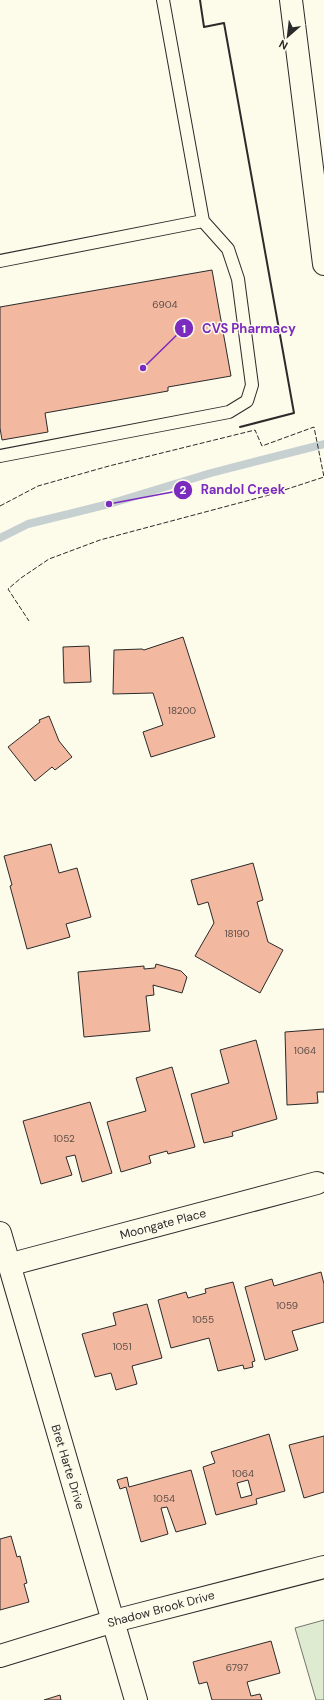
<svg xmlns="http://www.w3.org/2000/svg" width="324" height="1700" viewBox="0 0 324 1700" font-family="'DM Sans',sans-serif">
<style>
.green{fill:#deebd1;stroke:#74746e}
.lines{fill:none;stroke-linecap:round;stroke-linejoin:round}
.stream{stroke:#c7d0d0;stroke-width:8}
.building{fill:#f2b8a0;stroke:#2b2b2b;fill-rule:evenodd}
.service-casing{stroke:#2b2b2b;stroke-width:14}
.minor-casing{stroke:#2b2b2b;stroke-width:24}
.primary-casing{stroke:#2b2b2b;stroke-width:24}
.service{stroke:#fdfbea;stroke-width:12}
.minor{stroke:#fdfbea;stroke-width:22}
.primary{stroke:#fdfbea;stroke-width:22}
.fence{stroke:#2b2b2b;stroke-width:1;stroke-dasharray:5 2;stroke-linecap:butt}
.wall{stroke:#2b2b2b;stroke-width:2}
.labels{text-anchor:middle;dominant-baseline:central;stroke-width:3;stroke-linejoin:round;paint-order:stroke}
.number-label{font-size:10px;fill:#5d4e48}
.street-label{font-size:12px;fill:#2b2b2b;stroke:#fdfbea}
.leader{fill:none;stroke:#7b2cbf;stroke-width:1.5}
.callout-dot{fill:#7b2cbf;stroke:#fdfbea;stroke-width:1.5}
.mark-label{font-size:12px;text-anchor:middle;font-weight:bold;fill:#fff}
.callout-label{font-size:13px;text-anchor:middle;font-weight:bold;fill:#7b2cbf;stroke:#fdfbea;stroke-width:3;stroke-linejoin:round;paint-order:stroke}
</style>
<rect width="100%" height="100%" fill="#fdfbea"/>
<path class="green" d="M324 1620V1700H316L295 1628Z"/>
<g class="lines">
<path class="stream" d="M0 538 28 524 109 504 211 473 324 444"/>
</g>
<path class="building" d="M212 270 231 376 168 387V391L45 413 48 432 2 440 0 428V307Z
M183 637 215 737 151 757 143 732 163 725 153 693 113 694 114 650 142 649 144 650Z
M89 646 91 682 64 683 63 647Z
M49 716 59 741 72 757 55 770 52 767 35 781 8 747 40 722 39 720Z
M51 844 59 873 77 868 91 917 66 924 70 937 27 949 10 886 12 885 4 856Z
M253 863 263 900 257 902 268 942 283 950 260 993 195 956 214 923 208 902 198 905 191 880Z
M156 964 181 971 187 977 182 993 153 985 154 995 146 996 150 1031 84 1037 78 972 144 966V969L155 968Z
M324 1029V1092H317L318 1103 287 1105 285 1032Z
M256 1040 277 1119 232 1132 233 1136 204 1143 191 1094 229 1083 220 1050Z
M172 1067 195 1147 168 1154 167 1151 149 1156 151 1163 121 1172 107 1122 146 1111 136 1078Z
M90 1102 112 1173 82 1182 75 1155 66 1157 72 1175 41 1184 23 1121Z
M321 1272 324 1284V1322L292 1331 298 1350 265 1360 245 1287 272 1279 274 1286Z
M233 1282 255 1361 252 1362 253 1367 244 1369 243 1365 218 1371 209 1338 171 1348 158 1300 186 1292 188 1298 206 1293 205 1289Z
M147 1304 162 1358 132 1366 137 1384 116 1390 111 1373 95 1377 82 1334 116 1325 113 1313Z
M269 1434 285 1491 256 1499 257 1504 216 1515 203 1467 215 1463 211 1452ZM248 1480 252 1495 241 1498 237 1483Z
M324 1436V1492L304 1498 289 1445Z
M191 1470 206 1524 176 1532 167 1507 161 1508 168 1534 141 1542 126 1487 120 1489 117 1480 127 1477 129 1487Z
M11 1536 17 1557 20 1556 27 1583 24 1584 29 1602 0 1610V1539Z
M271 1641 280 1673 247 1682 251 1696 260 1694 262 1700H212L207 1682 199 1684 193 1662Z
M60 1695 61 1700H44Z"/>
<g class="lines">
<defs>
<path id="service" d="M0 261 203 221 163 0
M0 456 229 412 247 401 252 385 238 279 228 249 203 221"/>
<path id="minor" d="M0 1233 136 1700
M8 1265 317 1183
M0 1656 114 1621 324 1567"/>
<path id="primary" d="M291 0 324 264"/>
</defs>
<use href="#service" class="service-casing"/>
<use href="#minor" class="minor-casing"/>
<use href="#primary" class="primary-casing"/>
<use href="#service" class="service"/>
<use href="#minor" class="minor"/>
<use href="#primary" class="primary"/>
<path class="fence" d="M0 506 38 486 109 466 255 430 262 446 314 427 324 477 269 495 100 540 49 559 21 578 8 589 29 621"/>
<path class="wall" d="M200 0 204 27 224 23 294 413 240 427"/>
</g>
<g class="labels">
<g class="number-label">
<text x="165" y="304">6904</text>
<text x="182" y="710">18200</text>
<text x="237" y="933">18190</text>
<text x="305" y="1050">1064</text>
<text x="64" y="1138">1052</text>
<text x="287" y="1305">1059</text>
<text x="203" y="1319">1055</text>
<text x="122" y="1346">1051</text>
<text x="243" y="1473">1064</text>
<text x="164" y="1498">1054</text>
<text x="237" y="1667">6797</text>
</g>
<g class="street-label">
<text transform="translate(163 1224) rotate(-15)">Moongate Place</text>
<text transform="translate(68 1467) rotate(73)">Bret Harte Drive</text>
<text transform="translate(161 1609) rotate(-15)">Shadow Brook Drive</text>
</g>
</g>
<path class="leader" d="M143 368L184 328M109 504L183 490"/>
<g class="callout-dot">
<circle cx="143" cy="368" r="4"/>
<circle cx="109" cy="504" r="4"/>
<circle cx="184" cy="328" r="10"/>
<circle cx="183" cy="490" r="10"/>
</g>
<g class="mark-label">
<text x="184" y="333">1</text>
<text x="183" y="494">2</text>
</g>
<g class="callout-label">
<text x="249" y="333">CVS Pharmacy</text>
<text x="243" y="494">Randol Creek</text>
</g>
<g transform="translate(288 36) rotate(208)" stroke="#fdfbea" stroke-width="3" paint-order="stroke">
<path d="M0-3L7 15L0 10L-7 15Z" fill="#2b2b2b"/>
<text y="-6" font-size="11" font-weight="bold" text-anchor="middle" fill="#2b2b2b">N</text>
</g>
</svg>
